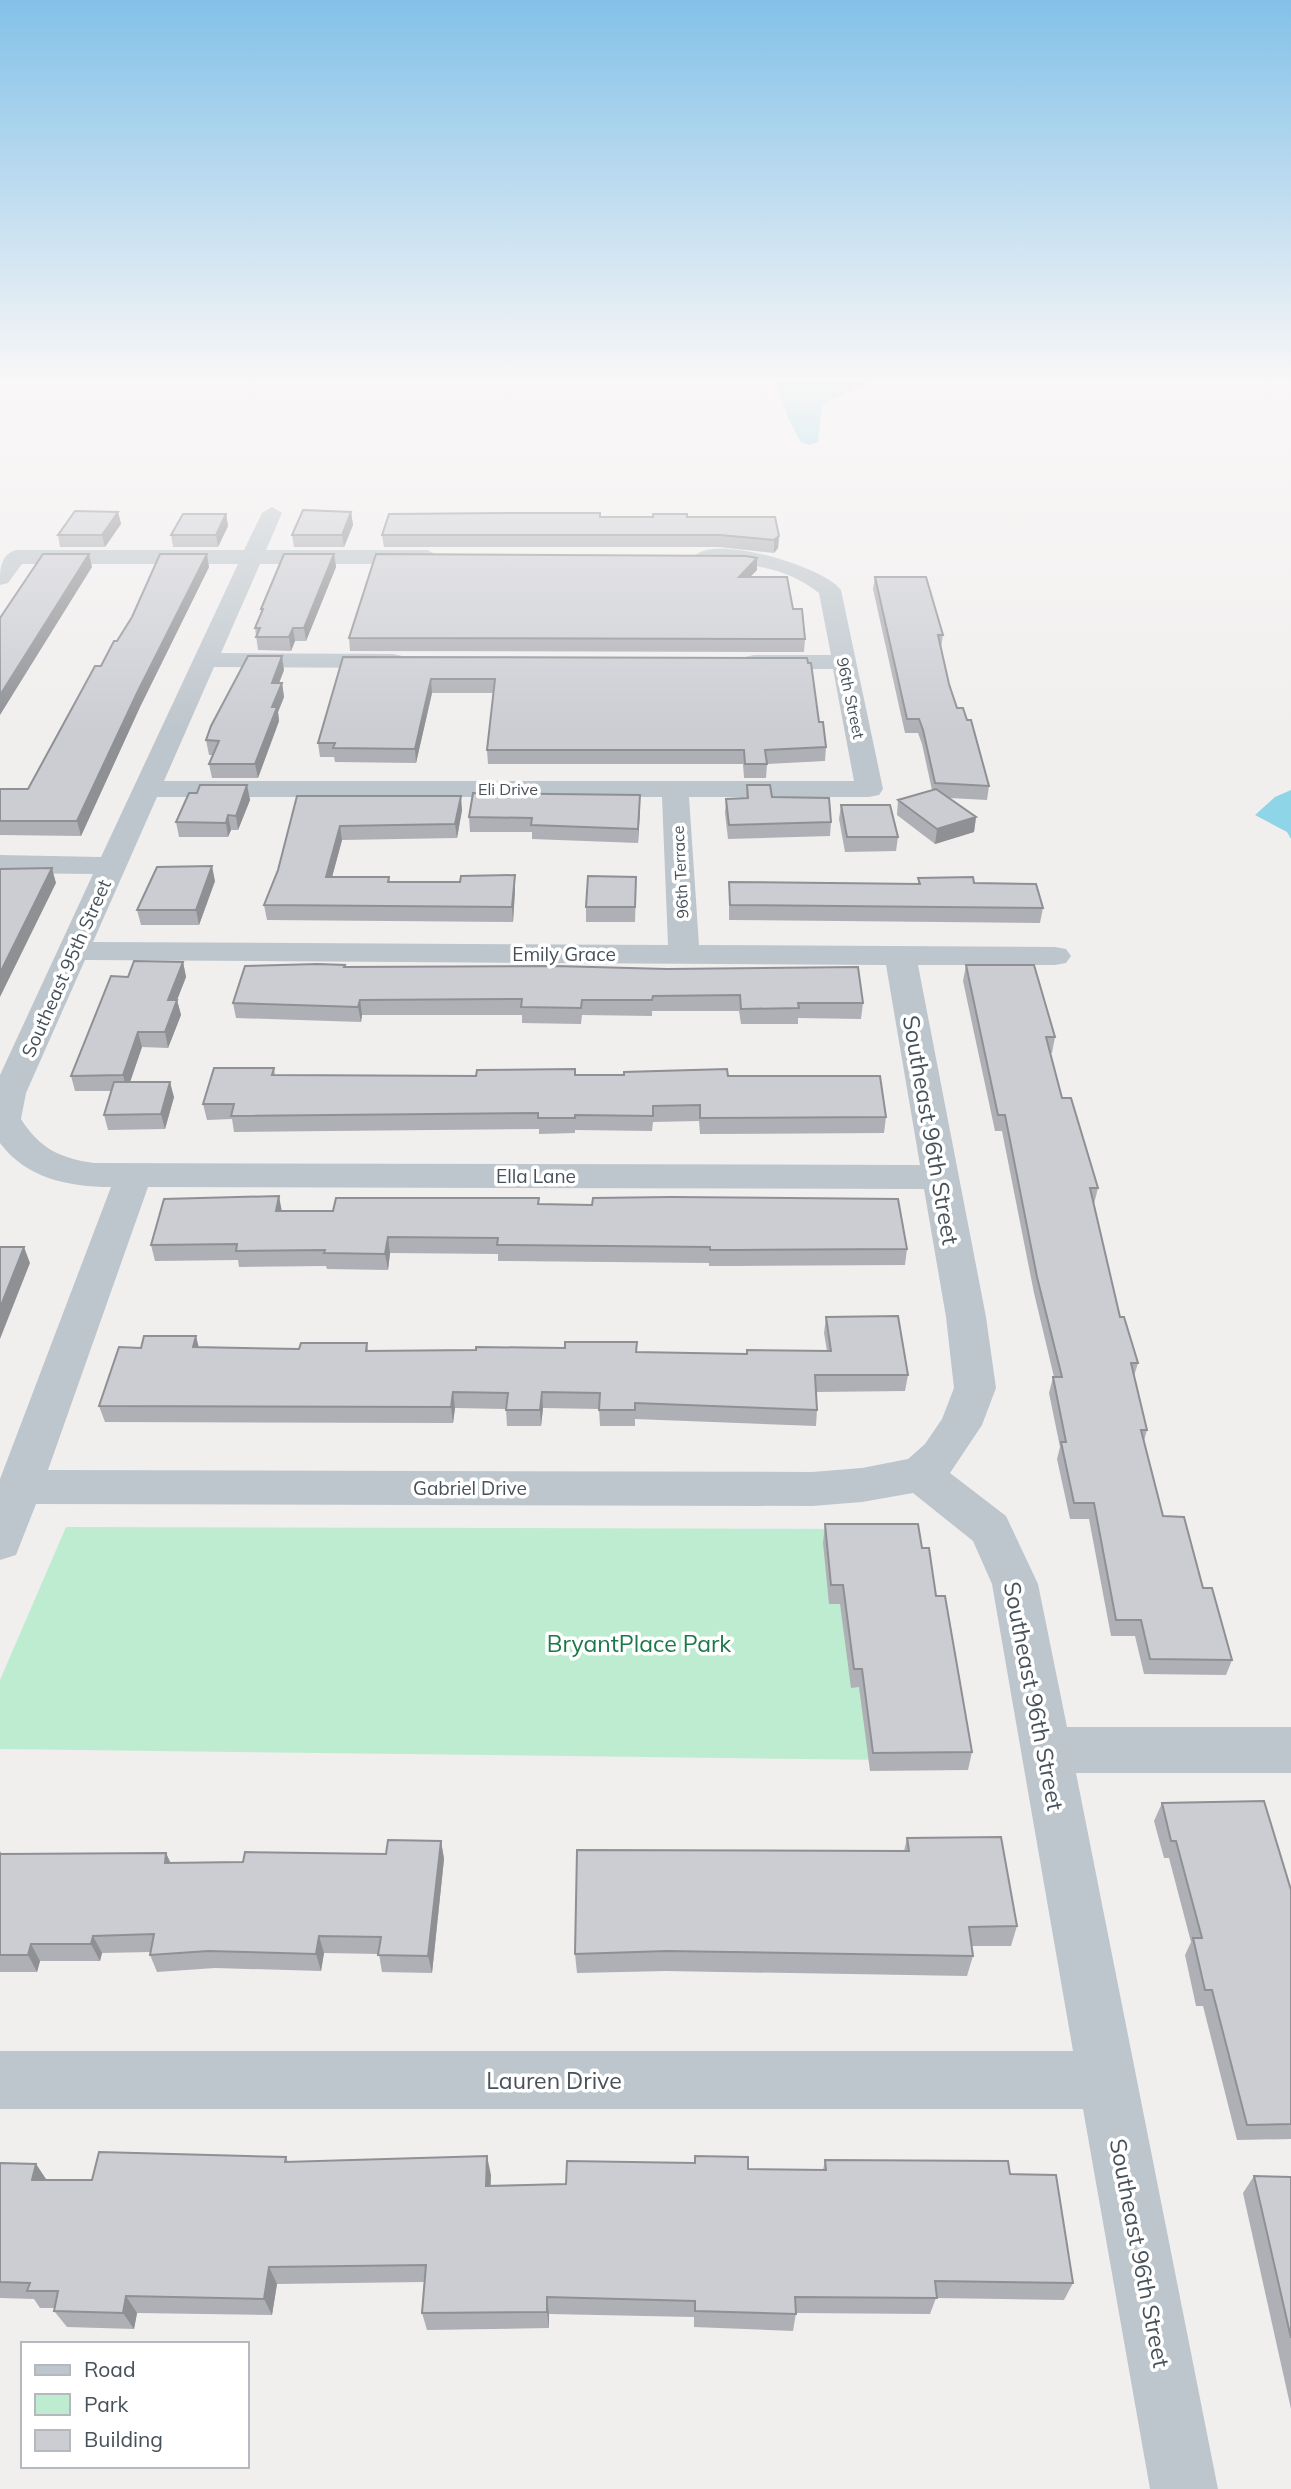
<svg xmlns="http://www.w3.org/2000/svg" width="1291" height="2489" viewBox="0 0 1291 2489" font-family="Mulish,sans-serif">
<style>
.green{fill:#beecd0}
.water{fill:#8dd5e7}
.lines{fill:none;stroke-linecap:round;stroke-linejoin:round}
.minor{fill:#bdc6cc;fill-rule:evenodd}
.wall{fill:#afb0b5}
.shaded-wall{fill:#8e9094}
.building{fill:#cbcdd3;stroke:#8e9094;stroke-width:2}
.labels{text-anchor:middle;dominant-baseline:central;stroke-width:7;stroke-linejoin:round;paint-order:stroke}
.far-street-label{font-size:16px;fill:#47515a;stroke:#fff}
.street-label{font-size:19px;fill:#47515a;stroke:#fff}
.near-street-label{font-size:23px;fill:#47515a;stroke:#fff}
.near-park-label{font-size:23px;fill:#1b7849;stroke:#fff}
</style>
<rect width="100%" height="100%" fill="#f1eeee"/>
<path class="green" d="M66 1527 869 1529 893 1760 0 1749V1680Z"/>
<path class="water" d="M776 383H867L822 405 818 442 809 445 801 442 789 420Z
M1291 790V839L1287 832 1255 815 1275 797Z"/>
<g class="lines">
<path class="minor" d="M272 507 282 513 266 550H428L439 557 428 564H260L221 653 393 654 402 656 405 661 402 666 393 668 214 667 164 781H854L833 669H754L745 667 742 662 745 657 754 655H831L819 593C792 572 764 565 731 564 719 564 701 567 694 557 711 533 824 566 841 590L883 789 879 795 869 797H689L699 945 1055 947 1066 949 1071 956 1066 963 1055 965H918L986 1317 996 1388 982 1425 950 1473 1006 1516 1038 1584 1067 1727H1291V1773H1076L1218 2489H1150L1083 2109H0V2051H1073L992 1584 973 1541 913 1493 862 1502 812 1506 36 1504 16 1555 0 1560V1479L111 1187C68 1187 26 1178 0 1143V1075L93 874 0 873V855L101 857 238 564H22L8 583 0 585C0 569 0 555 16 550H244L262 513ZM157 797H662L668 945 93 942ZM85 960 886 965 920 1165 94 1163C60 1158 40 1149 21 1119L26 1093ZM148 1187 924 1189 946 1317 954 1388 942 1419 925 1444 908 1459 862 1468 812 1472 48 1470Z"/>
</g>
<path class="wall" d="M118 512 121 524 105 547H60L58 535Z
M351 512 353 525 344 547H294L292 535Z
M226 514 228 526 218 547H173L171 535Z
M601 517H687L779 536 778 548 774 553 719 547H384L382 535Z
M334 554 336 567 306 641H295L291 651 258 650 255 628 261 613V609Z
M209 567 140 707 81 836 0 835V789H28L117 641Z
M757 570 750 577 793 609 805 639 804 652 350 651 349 638Z
M875 577 943 635 941 648 949 684 957 708 967 720 989 786 987 800 949 798 976 817 974 832 935 844 897 815 898 800 932 790 922 744 918 733H905L873 589Z
M343 657 819 722 826 747 825 761 767 764 766 778H744L743 764H488L487 750 493 693H432L416 763 335 762 334 757H320L318 743Z
M284 670 279 683H282L284 697 278 712 279 721 258 778H212L209 764 213 755H209L206 740Z
M247 785 250 800 238 830H231L228 837H179L176 822 197 793Z
M747 785 772 797 831 822 830 836 728 839 725 813 726 799 746 798Z
M640 795 638 843 532 839V832H470L469 817Z
M297 796 462 810 457 838 342 840 332 877H389L390 882H460L515 875V890L513 922 267 920 264 905 278 870Z
M841 805 898 837 896 851 845 852 839 819Z
M918 878 974 883 1043 908 1040 923 729 920V882L918 884Z
M215 881 199 925H141L137 910Z
M636 891 635 922H586V907Z
M183 962 186 977 177 1000 181 1015 168 1048 142 1047 130 1082 174 1097 165 1129 108 1130 104 1115 112 1091H75L71 1076 128 977Z
M966 965 1055 1037 1052 1053H1050L1062 1098 1098 1188 1094 1204 1120 1317 1138 1363 1134 1376 1147 1430 1144 1441 1163 1516 1203 1588 1232 1660 1226 1675 1144 1674 1135 1636H1111L1089 1519H1070L1057 1459 1060 1447 1049 1393 1053 1377H1054L1034 1293 1002 1131H995L963 981Z
M346 967 863 1003 861 1019 798 1018V1024H741L739 1011H652V1016L582 1015 581 1024 522 1023V1015H362L361 1022 236 1018 233 1003Z
M274 1068 275 1075 422 1076 575 1075 728 1076 886 1117 884 1133 700 1134 699 1121 653 1122 652 1131 575 1130V1133L539 1134V1129L234 1132 232 1119 207 1120 203 1104Z
M539 1198V1204L907 1249 905 1265 739 1266H709V1263L498 1261V1254L390 1253 388 1270 327 1269 326 1266 239 1267 238 1260 155 1261 151 1245 282 1211H333Z
M826 1317 908 1375 905 1391 816 1392 817 1410 816 1426 635 1419V1426H600L599 1409 543 1408 541 1426H507L506 1409 455 1408 453 1423 105 1422 99 1406 141 1348 299 1349 367 1343 368 1351 637 1352 746 1354 827 1351 824 1333Z
M825 1524 922 1548 936 1596 972 1752 968 1770 870 1771 859 1687 851 1688 840 1604H829L823 1543Z
M1162 1803 1291 1890V2139L1237 2140 1203 2006H1196L1185 1955 1191 1942 1169 1858H1164L1154 1821Z
M907 1838 1017 1926 1011 1946H971L973 1956 967 1976 666 1971 577 1973 575 1954 904 1851Z
M441 1841 444 1859 432 1973 382 1972 379 1954 324 1953 321 1971 215 1968 157 1972 150 1955V1952L102 1953 100 1961H40L37 1972H0V1851L2 1854 166 1853 171 1863 243 1862 386 1854Z
M286 2157 288 2162 491 2175 490 2185 566 2184 748 2169 823 2170 825 2160 1010 2174 1073 2283 1064 2300 936 2298 930 2314 796 2313 793 2331 694 2327V2317L549 2314V2328L427 2330 422 2313 424 2282 277 2284 272 2315 137 2313 134 2329 67 2327 54 2311 55 2308H40L34 2299 0 2298V2163L36 2164 46 2180H92Z
M1254 2176 1291 2177V2409L1243 2193Z"/>
<path class="shaded-wall" d="M118 512 121 524 105 547 102 535Z
M351 512 353 525 344 547 342 535Z
M226 514 228 526 218 547 216 535Z
M779 536 778 548 774 553V540Z
M89 554 92 567 0 715V695Z
M207 554 209 567 140 707 81 836 77 821 137 693Z
M334 554 336 567 306 641 304 628Z
M757 558V570L738 589 739 577Z
M293 628 295 641 291 651 289 637Z
M282 656 284 670 274 696 272 683Z
M431 679 432 693 416 763 415 749Z
M282 683 284 697 278 712 279 721 258 778 255 764 272 707Z
M247 785 250 800 238 830 236 816Z
M640 795V810L638 843V829Z
M461 796 462 810 457 838 455 824Z
M228 815 231 830 228 837 226 823Z
M976 817 974 832 935 844 937 829Z
M340 826 342 840 328 892 326 877Z
M212 866 215 881 199 925 196 910Z
M52 868 56 883 0 997V973Z
M515 875V890L513 922 512 907Z
M183 962 186 977 177 1000 181 1015 168 1048 165 1032 168 1000Z
M360 1000 362 1015 361 1022 358 1007Z
M138 1032 142 1047 127 1091 123 1075Z
M170 1082 174 1097 165 1129 161 1114Z
M279 1196 282 1212 276 1211Z
M388 1237 390 1253 388 1270 385 1254Z
M24 1247 30 1263 0 1339V1308Z
M196 1336 200 1352 193 1347Z
M453 1392 455 1408 453 1423 451 1407Z
M542 1392 543 1408 541 1426 540 1410Z
M441 1841 444 1859 432 1973 428 1956Z
M166 1853 173 1870 165 1863Z
M93 1936 102 1953 100 1961 91 1944Z
M319 1936 324 1953 321 1971 316 1954Z
M31 1944 40 1961 37 1972 28 1955Z
M487 2156 491 2175 490 2204 486 2186Z
M36 2164 48 2182 32 2180Z
M269 2267 277 2284 272 2315 264 2299Z
M126 2296 137 2313 134 2329 123 2313Z
M547 2297 549 2314V2328L547 2312Z"/>
<path class="building" d="M303 510 351 512 342 535H292Z
M75 511 118 512 102 535H58Z
M523 513H600V517H653V514H687V517H775L779 536 774 540 720 535H382L389 514Z
M183 514H226L216 535H171Z
M43 554H89L0 695V618Z
M160 554H207L137 693 77 821H0V789H28L95 666H101L114 641H117L132 617Z
M284 554H334L304 628H293L289 637H256L260 628H255L263 609H261Z
M376 554 746 556 757 558 739 577H787L793 609H802L805 639 349 638Z
M875 577H926L943 635H938L949 684 957 708H963L967 720H971L989 786 935 783 923 730 919 719H907Z
M248 656H282L272 683H282L272 707H277L255 764H209L219 741 206 740 211 726Z
M343 657 807 658 808 663H811L819 722H823L826 747 765 750 767 764H745L744 750H487L495 679H431L415 749 333 748 335 743H318Z
M200 785H247L236 816 228 815 226 823 176 822 189 793H197Z
M747 785H770L772 797 829 798 831 822 729 825 726 799 748 798Z
M936 789 976 817 937 829 898 800Z
M473 793 640 795 638 829 531 825 532 818 469 817Z
M297 796H461L455 824 340 826 326 877H389L388 882H460L461 876 515 875 512 907 264 905 278 870Z
M841 805H890L898 837H847Z
M212 866 196 910H137L157 867Z
M52 868 0 973V869Z
M588 876 636 877 635 907H586Z
M973 877 974 883 1036 884 1043 908 730 905 729 882 920 884 918 878Z
M134 961 183 962 168 1000H177L165 1032H138L123 1075 71 1076 111 976 128 977Z
M317 964 345 965 344 967 555 966 667 969 858 967 863 1003H798L799 1008 741 1009 740 995 653 996 652 1000H582L581 1008 521 1007 522 999 360 1000 358 1007 233 1003 245 966Z
M966 965H1034L1055 1037H1046L1062 1098H1071L1098 1188H1090L1120 1317H1124L1138 1363H1131L1147 1430H1141L1163 1516 1184 1517 1203 1588H1212L1232 1660 1150 1659 1141 1620H1116L1094 1503H1074L1061 1442H1066L1053 1377H1062L1037 1277 1005 1115H998Z
M214 1068H274L272 1075 476 1076 477 1070 575 1069V1075H624V1072L727 1069 728 1076H880L886 1117 700 1118V1105L653 1106V1116L575 1115V1118H538V1113L231 1116 234 1104H203Z
M114 1082H170L161 1114 104 1115Z
M279 1196 276 1211H333L336 1198H539L538 1204 592 1205 593 1198 671 1197 898 1199 907 1249 740 1250H710V1247L497 1245 498 1238 388 1237 385 1254 324 1253 325 1250 236 1251 237 1244 151 1245 164 1199Z
M0 1247H24L0 1308Z
M898 1316 908 1375H815L817 1410 635 1403V1410H599L600 1393 542 1392 540 1410H506L508 1393 453 1392 451 1407 99 1406 119 1347 141 1348 144 1336H196L193 1347 299 1349 301 1343H367L366 1351 476 1350V1347L565 1348V1342H637L636 1352 747 1354V1350L831 1351 826 1317Z
M825 1524H918L922 1548H929L936 1596H945L972 1752 873 1753 862 1669H854L843 1585H831Z
M1264 1801 1291 1890V2124L1247 2125 1212 1990H1205L1193 1938H1202L1176 1841H1171L1162 1803Z
M1001 1837 1017 1926 969 1927 973 1956 667 1951 575 1954 577 1850 909 1851 907 1838Z
M388 1840 441 1841 428 1956 378 1955 381 1937 319 1936 316 1954 208 1951 150 1955 154 1934 93 1936 91 1944H31L28 1955H0V1854L166 1853 165 1863 243 1862 245 1852 386 1854Z
M99 2152 286 2157 285 2162 487 2156 486 2186 566 2184 567 2161 695 2163V2156L748 2157V2169L826 2170 825 2160 1008 2161 1010 2174 1056 2175 1073 2283 935 2281 937 2298 795 2297 796 2314 695 2311V2301L547 2297V2312L422 2313 426 2265 269 2267 264 2299 126 2296 123 2313 54 2311 58 2291H27L30 2283 0 2282V2163L36 2164 32 2180H92Z
M1254 2176 1291 2177V2338Z"/>
<linearGradient id="sky" x2="0" y2="1"><stop stop-color="#83c1e8"/><stop offset="0.52" stop-color="#f9f7f7"/><stop offset="1" stop-color="#f9f7f7" stop-opacity="0"/></linearGradient>
<rect width="1291" height="732" fill="url(#sky)"/>
<g class="labels">
<g class="far-street-label">
<text transform="translate(851 698) rotate(78)">96th Street</text>
<text x="508" y="789">Eli Drive</text>
<text transform="translate(680 872) rotate(-93)">96th Terrace</text>
</g>
<g class="street-label">
<text x="564" y="954">Emily Grace</text>
<text transform="translate(66 968) rotate(-66)">Southeast 95th Street</text>
<text x="536" y="1176">Ella Lane</text>
<text x="470" y="1488">Gabriel Drive</text>
</g>
<g class="near-street-label">
<text transform="translate(931 1130) rotate(80)">Southeast 96th Street</text>
<text transform="translate(1034 1696) rotate(79)">Southeast 96th Street</text>
<text x="554" y="2080">Lauren Drive</text>
<text transform="translate(1140 2253) rotate(79)">Southeast 96th Street</text>
</g>
<g class="near-park-label">
<text x="639" y="1643">BryantPlace Park</text>
</g>
</g>
<rect x="21" y="2342" width="228" height="126" fill="#ffffff" stroke="#b5b9bd" stroke-width="2"/>
<rect x="35" y="2365" width="35" height="10" fill="#bdc6cc" stroke="#b5b9bd" stroke-width="2"/>
<text x="84" y="2377" font-size="21" fill="#47515a">Road</text>
<rect x="35" y="2394" width="35" height="21" fill="#beecd0" stroke="#b5b9bd" stroke-width="2"/>
<text x="84" y="2412" font-size="21" fill="#47515a">Park</text>
<rect x="35" y="2430" width="35" height="21" fill="#cbcdd3" stroke="#b5b9bd" stroke-width="2"/>
<text x="84" y="2447" font-size="21" fill="#47515a">Building</text>
</svg>
